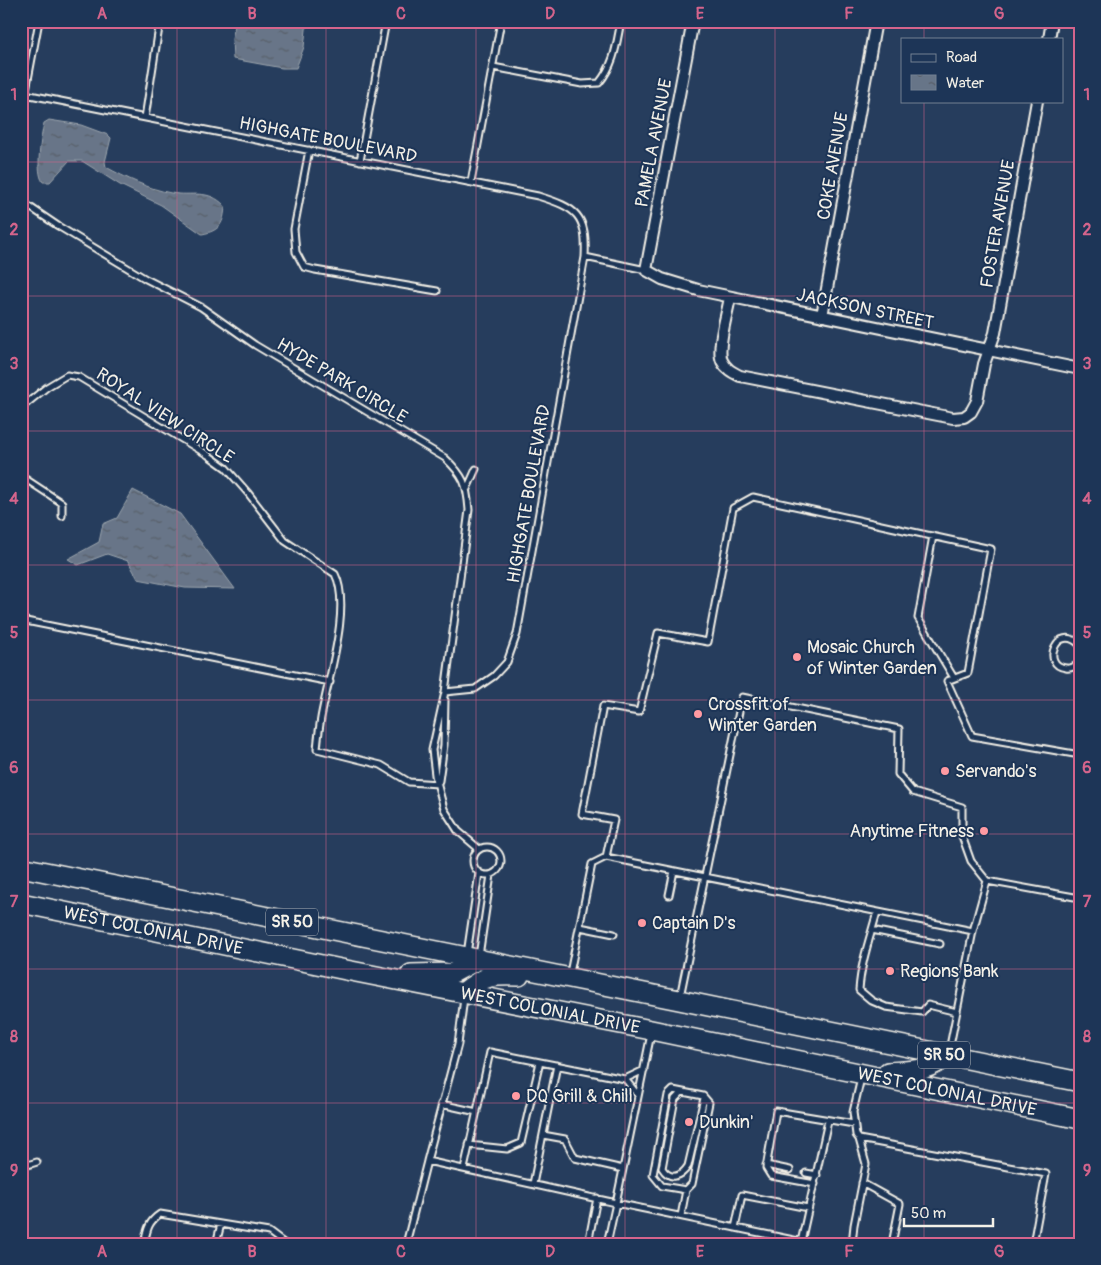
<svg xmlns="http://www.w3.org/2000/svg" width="1101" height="1265" viewBox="0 0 1101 1265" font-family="Pangolin,sans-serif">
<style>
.water{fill:url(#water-ripples);stroke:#9fa7ae}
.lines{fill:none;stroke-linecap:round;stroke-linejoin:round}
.lane-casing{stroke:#f4f1e8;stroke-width:9}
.street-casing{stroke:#f4f1e8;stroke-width:14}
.highway-casing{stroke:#f4f1e8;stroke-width:22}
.lane{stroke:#1d3557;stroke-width:5}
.street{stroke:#1d3557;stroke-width:10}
.highway{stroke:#1d3557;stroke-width:19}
.grid{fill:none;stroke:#d4648c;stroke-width:1;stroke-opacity:0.55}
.poi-dot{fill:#ff9aa2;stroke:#1d3557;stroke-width:2}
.labels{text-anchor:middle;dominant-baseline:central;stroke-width:4;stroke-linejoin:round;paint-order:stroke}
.shield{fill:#1d3557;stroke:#b4b9bc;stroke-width:1}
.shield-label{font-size:16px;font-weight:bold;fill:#f4f1e8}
.street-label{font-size:18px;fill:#f4f1e8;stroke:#1d3557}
.poi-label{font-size:18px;fill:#f4f1e8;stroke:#1d3557;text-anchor:start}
.neatline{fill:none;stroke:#d4648c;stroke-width:2}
.grid-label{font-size:16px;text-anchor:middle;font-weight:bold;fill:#d4648c}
</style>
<defs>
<pattern id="water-ripples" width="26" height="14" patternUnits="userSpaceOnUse" patternTransform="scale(1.25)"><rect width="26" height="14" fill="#677588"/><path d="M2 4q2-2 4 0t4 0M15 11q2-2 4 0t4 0" fill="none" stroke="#585e67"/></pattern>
</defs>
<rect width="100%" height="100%" fill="#263d5d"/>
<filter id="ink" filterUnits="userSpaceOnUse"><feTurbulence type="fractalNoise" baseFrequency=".02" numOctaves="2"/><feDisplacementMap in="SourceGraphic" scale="10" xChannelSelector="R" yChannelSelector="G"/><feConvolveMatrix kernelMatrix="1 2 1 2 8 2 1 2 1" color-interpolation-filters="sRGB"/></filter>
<g filter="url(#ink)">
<path class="water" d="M236 21H307L304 47 296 68H282L233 59 232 39Z
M49 120 81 125 108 135 111 138 105 162 106 167C126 178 149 189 171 193 192 197 208 188 225 206 224 223 220 231 202 234L161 205 120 185 82 161H69L50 182H43C35 171 41 137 44 123Z
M133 490 180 514 235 589 185 588 138 579 128 561 107 554 78 565 68 559 99 542 103 524 117 518Z"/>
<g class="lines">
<defs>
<path id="lane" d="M493 67 582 84 599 83C615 63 616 46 621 21
M25 94 538 196C577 208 587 215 585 257L517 634 507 662 494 676 475 689 445 692
M21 117 39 21
M145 118 160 21
M309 150 294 229 296 252 304 267 315 270 437 291
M360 161 386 21
M471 182 501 21
M21 197 24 203 58 226 146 279 201 307 255 345 445 458C464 476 467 484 469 510L445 692 432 750 435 775 444 809 458 831 479 849
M585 257 646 270
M21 408 47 387 67 375 79 377 208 455 226 468 248 493 285 541 335 574C352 607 327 682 321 718 319 729 318 739 317 749L381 765 409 782 438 784
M21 476 62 503V516
M467 489 476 469
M933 536 918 618 954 678
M21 620 330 682
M1080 645C1057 622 1040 666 1066 668 1072 669 1076 666 1080 662
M439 781 444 745 445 700
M473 861a14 14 0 1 1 28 0a14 14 0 1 1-28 0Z
M606 857 614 820 582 814 603 706 639 712 658 633 708 642 733 508 753 497 991 549 968 673 947 681 972 736 1080 755
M669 895 674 871
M877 912C870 938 861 962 859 990L872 1001 886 1007 922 1012 928 1005 957 1012
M580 927 614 934
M872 930 940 944
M467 954 479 873
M479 956 491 875
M570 973 592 864 606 857 973 931
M680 997 742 697 899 729 898 774 913 792 962 807V836L971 861 987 881 1080 898
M464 998 458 1044 427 1161 616 1203 651 1034
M949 1051 973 931 987 881
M682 1092 675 1099 662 1168C670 1181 681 1177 688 1166L704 1098
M638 1095 625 1079 644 1070
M441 1104 477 1112
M543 1135 565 1139 575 1158 623 1169
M859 1139 1046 1174 1033 1244
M469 1145 507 1149 521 1143 540 1062
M766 1165 790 1170
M21 1167 37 1162
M464 1169 490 1052 625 1079
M806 1173 817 1175
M862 1183 900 1204 892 1244
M533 1184 557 1065
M815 1184 771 1176 766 1168 776 1111 854 1124
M681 1216 686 1190 692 1184 709 1103 703 1096 673 1090 668 1095 653 1175 662 1186 686 1190
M735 1228 742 1195 808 1208
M801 1242 828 1121
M144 1244C147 1230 148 1222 160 1214L269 1232 285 1244
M216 1244 221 1224
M406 1244 427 1161
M588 1244 597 1198
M607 1244 616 1203 808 1243
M852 1244 854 1225 866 1164 859 1139 856 1135 853 1112 861 1078"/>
<path id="street" d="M693 21 646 270 662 279 698 290 1080 369
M1049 39 1052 21
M730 297C728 312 716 348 722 361 726 369 732 372 740 376L953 418 964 417 971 412 977 401 984 364 995 333 1037 101
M822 316 876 21"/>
<g id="highway">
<path d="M21 867 679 1000 1080 1082"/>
<path id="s1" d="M21 903 346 970 651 1030 1080 1119"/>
<path d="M411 974 453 973 479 959"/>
<path d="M464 992C485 975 492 975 519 976"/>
<path d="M888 1072C915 1070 925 1073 948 1055"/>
</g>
</defs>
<use href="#lane" class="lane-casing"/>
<use href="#street" class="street-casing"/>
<use href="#highway" class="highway-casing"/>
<use href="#lane" class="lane"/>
<use href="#street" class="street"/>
<use href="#highway" class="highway"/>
</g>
</g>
<path class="grid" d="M177 21V1244M326 21V1244M476 21V1244M625 21V1244M775 21V1244M924 21V39M924 101V1244M21 162H1080M21 296H1080M21 431H1080M21 565H1080M21 700H1080M21 834H1080M21 969H1080M21 1103H1080"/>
<g class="poi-dot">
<circle cx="797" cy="657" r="5"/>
<circle cx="698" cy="714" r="5"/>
<circle cx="945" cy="771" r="5"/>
<circle cx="984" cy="831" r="5"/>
<circle cx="642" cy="923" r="5"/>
<circle cx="890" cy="971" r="5"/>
<circle cx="516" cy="1096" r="5"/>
<circle cx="689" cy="1122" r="5"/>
</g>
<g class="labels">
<g class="shield">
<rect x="266" y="908.5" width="52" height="27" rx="4"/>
<rect x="918" y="1041.5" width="52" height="27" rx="4"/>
</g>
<g class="shield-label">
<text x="292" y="922">SR 50</text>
<text x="944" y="1055">SR 50</text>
</g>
<g class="street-label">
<text transform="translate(328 140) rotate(11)">HIGHGATE BOULEVARD</text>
<text transform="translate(654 143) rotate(-79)">PAMELA AVENUE</text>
<text transform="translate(833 166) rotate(-80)">COKE AVENUE</text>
<text transform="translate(998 224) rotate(-80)">FOSTER AVENUE</text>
<text transform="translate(865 309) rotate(12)">JACKSON STREET</text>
<text transform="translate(342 381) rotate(31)">HYDE PARK CIRCLE</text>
<text transform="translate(165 416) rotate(33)">ROYAL VIEW CIRCLE</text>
<text transform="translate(529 494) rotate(-80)">HIGHGATE BOULEVARD</text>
<text stroke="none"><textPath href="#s1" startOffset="135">WEST COLONIAL DRIVE</textPath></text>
<text stroke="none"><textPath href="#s1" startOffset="540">WEST COLONIAL DRIVE</textPath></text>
<text stroke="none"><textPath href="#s1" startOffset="945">WEST COLONIAL DRIVE</textPath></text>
</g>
<g class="poi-label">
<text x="807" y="647">Mosaic Church<tspan x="807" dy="21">of Winter Garden</tspan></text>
<text x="708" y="704">Crossfit of<tspan x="708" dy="21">Winter Garden</tspan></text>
<text x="955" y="771">Servando's</text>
<text x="974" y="831" text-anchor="end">Anytime Fitness</text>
<text x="652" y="923">Captain D's</text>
<text x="900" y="971">Regions Bank</text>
<text x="526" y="1096">DQ Grill &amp; Chill</text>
<text x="699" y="1122">Dunkin'</text>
</g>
</g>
<rect width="1101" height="1265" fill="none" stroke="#1d3557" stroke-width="55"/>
<rect x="901" y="38" width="162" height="65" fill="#1d3557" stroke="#738091"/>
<rect x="911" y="54" width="25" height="8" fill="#1d3557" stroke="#738091"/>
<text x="946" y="62" font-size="15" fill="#f4f1e8">Road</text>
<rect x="911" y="75" width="25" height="15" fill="url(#water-ripples)" stroke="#738091"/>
<text x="946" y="88" font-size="15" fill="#f4f1e8">Water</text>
<path d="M904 1218v8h89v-8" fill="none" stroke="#f4f1e8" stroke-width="2.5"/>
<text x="911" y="1218" font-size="15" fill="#f4f1e8" stroke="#1d3557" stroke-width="4" paint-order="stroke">50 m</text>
<rect x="28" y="28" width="1046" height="1210" class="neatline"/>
<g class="grid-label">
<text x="102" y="19">A</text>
<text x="252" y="19">B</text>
<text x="401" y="19">C</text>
<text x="550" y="19">D</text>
<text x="700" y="19">E</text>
<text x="849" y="19">F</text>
<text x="999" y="19">G</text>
<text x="14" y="100">1</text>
<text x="1087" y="100">1</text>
<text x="14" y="235">2</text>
<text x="1087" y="235">2</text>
<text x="14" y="369">3</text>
<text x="1087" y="369">3</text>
<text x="14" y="504">4</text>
<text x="1087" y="504">4</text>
<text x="14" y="638">5</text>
<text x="1087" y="638">5</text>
<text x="14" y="773">6</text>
<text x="1087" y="773">6</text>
<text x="14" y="907">7</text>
<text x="1087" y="907">7</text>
<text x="14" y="1042">8</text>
<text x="1087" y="1042">8</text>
<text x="14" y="1176">9</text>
<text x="1087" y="1176">9</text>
<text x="102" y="1257">A</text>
<text x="252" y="1257">B</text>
<text x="401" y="1257">C</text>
<text x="550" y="1257">D</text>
<text x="700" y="1257">E</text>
<text x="849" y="1257">F</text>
<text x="999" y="1257">G</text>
</g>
</svg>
